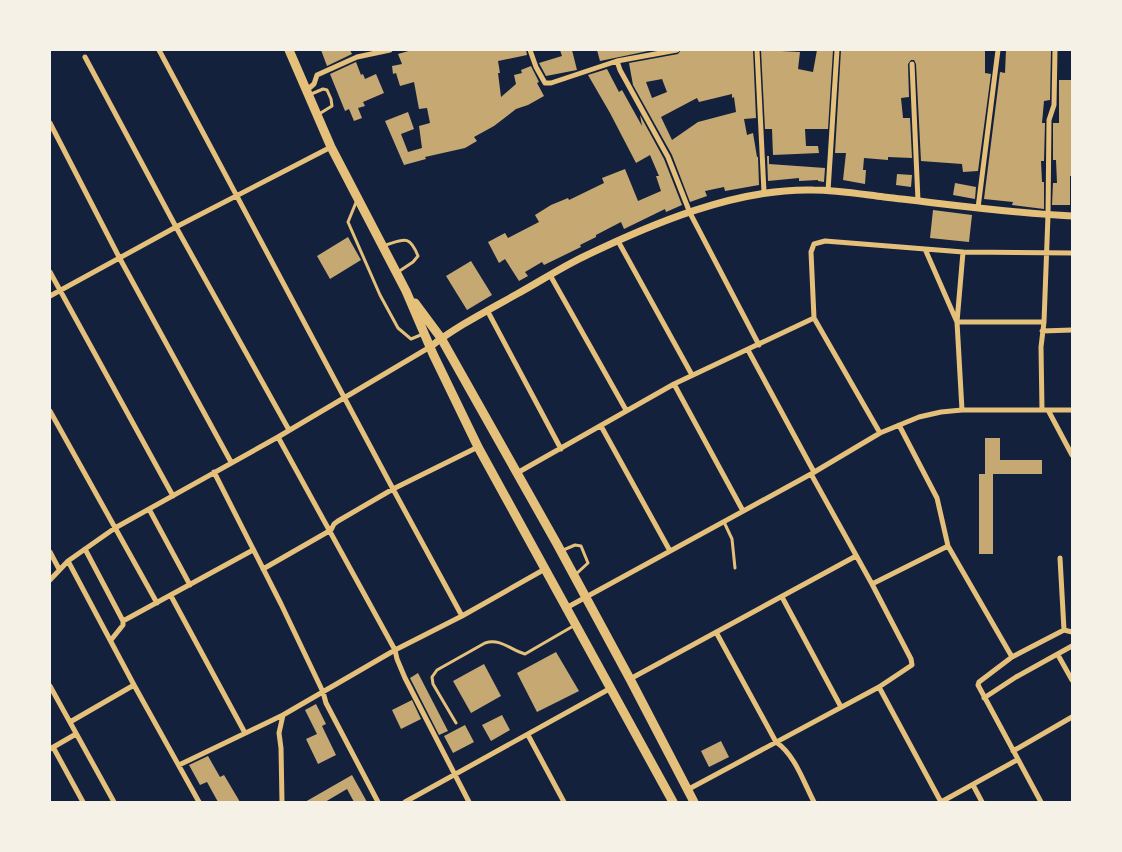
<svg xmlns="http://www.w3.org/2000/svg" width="1122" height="852" viewBox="0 0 1122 852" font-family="'Source Sans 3',sans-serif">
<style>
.building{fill:#c6a872;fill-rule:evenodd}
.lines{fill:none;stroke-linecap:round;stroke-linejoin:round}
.service{stroke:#e5c07b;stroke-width:3}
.minor{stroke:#e5c07b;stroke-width:5}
.tertiary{stroke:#e5c07b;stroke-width:7}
.primary{stroke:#e5c07b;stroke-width:9}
</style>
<rect width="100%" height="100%" fill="#14213d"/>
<path class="building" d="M321 50H350L352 54 327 66Z
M412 50H526L527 55 498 61 500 73H498L501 97 516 84 514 75 522 73 521 70 531 66 539 82 537 83 544 96 528 105 516 109 494 126 474 137 477 141 465 148 425 157 426 159 404 165 385 121 408 112 414 129 401 134 408 152 422 148 419 126 430 123 427 108 419 109 414 82 400 86 396 73 393 74 392 66 402 64 398 54Z
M560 50H572L577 70 546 76 539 63 562 56Z
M597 50H653L600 61Z
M681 50H753L756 118 744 119 747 135 753 133 757 157H758L759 185 725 191 724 187 705 191 707 196 690 202 672 155 633 85 629 63 678 54ZM662 79 667 92 652 98 646 82ZM732 94V98L734 97 736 112 698 122 672 140 661 117 697 98 699 102Z
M761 50 800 52 798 69 813 72 817 50H833L828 129H805L806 146H818L819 153 773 155 772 129H765Z
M841 50H985V73L991 74 978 171 963 172 962 164 921 161 916 64 914 60H911L908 64 909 97 901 98 903 118H910L912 158 888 157V160L864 158 863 170H866L865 184 843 180 846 153H835Z
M1006 50H1051L1050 100 1044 101 1042 123H1045L1044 161H1041L1042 182H1044V209L1012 205 1013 202 984 199 1000 72 1005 73Z
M356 62 361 75 363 74 365 79 376 74 384 93 363 102 365 106 358 108 362 118 354 121 349 109 345 111 330 74Z
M607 69 619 92 622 90 642 126 640 115 664 159 682 205 666 212 665 209 624 229 621 222 596 235V237L580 245 581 247 544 265 542 262 525 272 528 276 519 281 505 259 499 263 488 242 505 233 508 238 539 222 535 215 551 205 568 198 569 200 604 183 602 178 625 169 638 201 661 191 656 176H659L650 155 636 163 610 113 588 75Z
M1059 80H1072V176H1070V205H1052L1053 183H1057L1056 160H1053V123H1059Z
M767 156H769V164L825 168 824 182 818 181V180L799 181V178L768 181Z
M897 174 912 175 911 187 896 185Z
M955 183 976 187 975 199 953 195Z
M933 210 972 215 969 242 930 238Z
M348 237 361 260 330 279 317 256Z
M471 261 492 295 467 310 446 276Z
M985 438H1000V460H1042V474H993V554H979V474H985Z
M556 652 579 691 537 712 517 673Z
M484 664 501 696 471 713 453 681Z
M418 673 448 731 439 735 410 678Z
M412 700 421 719 401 729 392 710Z
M316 704 326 724 322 726 336 755 318 764 306 739 317 734 305 710Z
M502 715 510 730 491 741 482 725Z
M465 725 474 742 453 753 444 736Z
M721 741 729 757 709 767 701 751Z
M208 756 220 777 224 775 240 802H218L207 782 200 785 189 765Z
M352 775 367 802H354L347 789 325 802H305Z"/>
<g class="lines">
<path class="service" d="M309 95 323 89 327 90 331 99 332 106 319 114
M357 200 348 222 380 295 398 328 411 339 423 334
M383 246C403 240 409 233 418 256L413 262 398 272
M724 522 732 539 735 568
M561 551 575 545 581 546 588 563 575 575
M456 723 433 684 432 677 437 670 485 643C501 638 510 650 525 654L575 625"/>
<path class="minor" d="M159 50 393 489 462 616
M530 50 536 67 545 83H551L617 61 677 50
M757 50 764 192
M85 57 176 227 289 430
M617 61 620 70 668 157 690 213 759 345
M912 64 918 201
M307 90 314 84 317 75 357 57 390 50
M50 123 119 257 231 462
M828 191 837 50
M978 208 998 50
M618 241 692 375
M925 249 957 322H1044
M50 272 173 496
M550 275 626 410
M50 296 176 227 331 147
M487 310 561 449
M1042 331 1072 330
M748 350 814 472
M674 384 743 511
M962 410 957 322 963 252
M1042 410 1041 347 1044 322 1048 215 1049 120 1054 105 1055 50
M1048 410 1072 455
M50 411 157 603
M899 425 937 498 948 546 1012 657
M601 426 670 551
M880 433 814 318 811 252 814 244 825 241 963 252 1072 253
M278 437 395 650 397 659 405 678 469 802
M214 472 281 604 323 692 326 703 378 802
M517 473 674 384 814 318
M149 509 190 585
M85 549 123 621V625L111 640
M50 552 59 569
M1060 558 1064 630
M68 561 134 685 199 802
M263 569 331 530 334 524 338 521 393 489 478 447
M50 580 68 561 115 528 278 437 430 347
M872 584 948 546
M171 596 245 733
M782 597 841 707
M566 608 811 474 880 433 919 417 941 412 962 410H1072
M123 621 253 550
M716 632 776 742C795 755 803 781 814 802
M1058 655 1072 680
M630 679 856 556
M50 686 114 802
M879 687 941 802
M984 698 1016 677 1072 646
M70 722 134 685
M528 735 564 802
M53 747 83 802
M50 749 76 734
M1013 751 1072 717
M179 765 283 715
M973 785 982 802
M687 790 879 687 912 665 911 659 872 584 811 474
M282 802 281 748 279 733 283 715 395 650 462 616 545 569
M405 802 611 688
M941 802 1017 760
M1041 802 978 685 979 682 1012 657 1064 630 1072 632"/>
<path class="tertiary" d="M430 347C457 326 487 311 517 294 539 282 560 268 583 257 651 224 736 188 813 190 836 190 860 194 884 197 947 204 1009 213 1072 216"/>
<path class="primary" d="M289 50 331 147 406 291 433 354 478 447 673 802
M415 303 441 338 557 544 630 679 694 802"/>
</g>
<rect width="1122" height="852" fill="none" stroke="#f6f1e7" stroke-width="102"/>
</svg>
